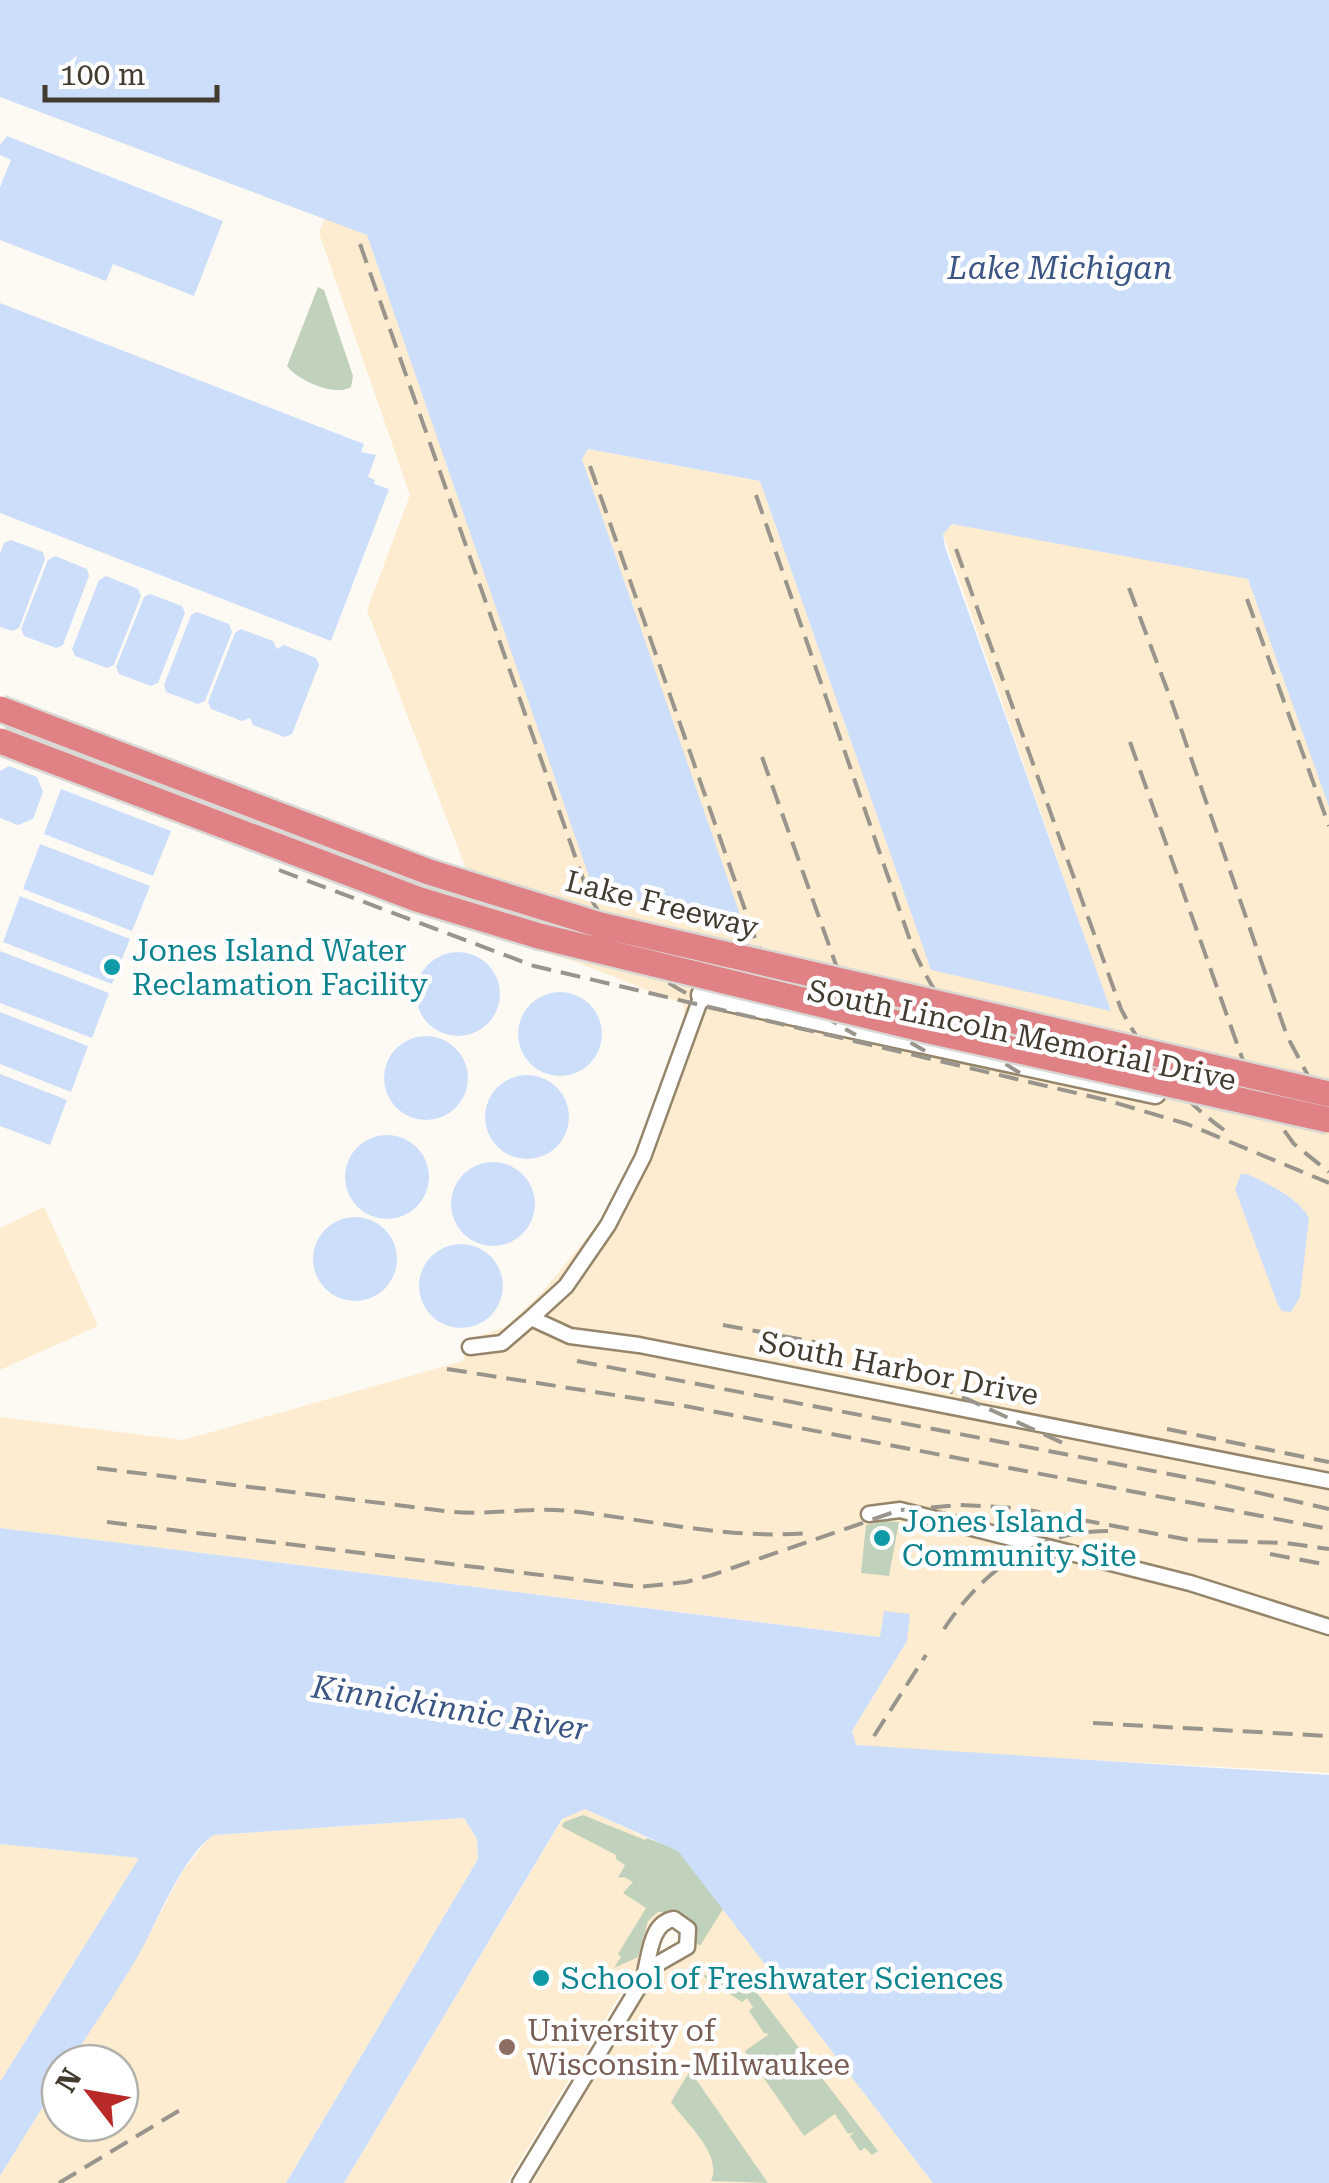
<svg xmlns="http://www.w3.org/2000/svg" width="1329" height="2183" viewBox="0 0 1329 2183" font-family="'Roboto Serif',serif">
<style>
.built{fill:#fdeccf}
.green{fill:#c1d2bc}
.water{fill:#cddefb}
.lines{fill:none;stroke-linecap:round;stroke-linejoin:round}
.street-casing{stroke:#95856a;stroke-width:19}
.secondary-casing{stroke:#95856a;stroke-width:25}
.street{stroke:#fff;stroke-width:14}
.secondary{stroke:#fff;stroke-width:20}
.rail{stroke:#9a958c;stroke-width:4;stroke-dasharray:20 10;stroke-linecap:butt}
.highway-bridge-casing{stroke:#d9d8d5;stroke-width:30;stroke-linecap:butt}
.highway-bridge{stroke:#e08185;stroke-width:25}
.culture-dot{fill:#0f9aa8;stroke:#fff;stroke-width:4}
.education-dot{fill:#8d6e63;stroke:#fff;stroke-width:4}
.labels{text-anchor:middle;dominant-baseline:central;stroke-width:9;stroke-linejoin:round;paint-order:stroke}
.street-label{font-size:30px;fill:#423b2f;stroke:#fff}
.culture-label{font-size:30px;fill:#0d838f;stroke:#fff;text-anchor:start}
.education-label{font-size:30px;fill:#785e54;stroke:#fff;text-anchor:start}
.water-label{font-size:32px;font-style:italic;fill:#3b5685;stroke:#fff}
</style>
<rect width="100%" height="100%" fill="#fdfaf4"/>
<path class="built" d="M325 218 367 235 595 891 743 926 582 459 587 449 760 481 931 969 1110 1010 943 534 948 526 959 523 1244 577 1250 581 1329 807V1773L860 1747 853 1741 852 1731 907 1641 884 1611 881 1637 0 1528V1417L183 1440 463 1361 468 1340 507 1326 543 1291 605 1216 623 1184 685 1018 683 1004 576 962 492 937 367 610 410 495 319 233Z
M44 1207 98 1326 0 1370V1228Z
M585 1809 647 1838 624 1876 633 1882 627 1893 661 1914 650 1926 645 1953 507 2183H344L563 1818Z
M464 1818 477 1839 478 1859 286 2183H0V2176L60 2079V2123H120V2063H70L151 1931 182 1872 208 1839 214 1835Z
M0 1844 139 1858 0 2082Z
M723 1909 933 2183H532L658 1971 691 1948 695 1942 700 1945Z"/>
<path class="green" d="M318 287 324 290 353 376 351 387C336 397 298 381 287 366Z
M886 1521 899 1522 889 1576 861 1573 866 1525Z
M583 1815 645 1840 647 1838 678 1850 723 1909 700 1946 695 1942C698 1915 677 1914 658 1912L648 1921 638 1957 614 1968 621 1957 618 1954 646 1908 623 1893 633 1882 624 1877 618 1878 625 1865 616 1859V1855L562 1827 564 1822Z
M697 1972 733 1986 754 1989 878 2151 872 2155 865 2148 860 2151 850 2136 854 2132 848 2134 835 2114 804 2136 745 2051 769 2034 764 2033 749 2011 753 2007 747 1998 742 2002Z
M690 2071 693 2075 768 2183 711 2181C723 2155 686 2123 671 2102Z"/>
<path class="water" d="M0 0H1329V807L1248 579 952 524 943 534 945 547 1111 1011 931 970 760 481 588 449 582 459 744 926 594 891 367 235 0 97Z
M7 136 223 221 194 296 113 264 106 281 0 240V187L11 160 0 155V145Z
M0 303 364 444 361 452 376 455 368 477 375 480 374 484 389 489 331 641 0 513Z
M11 540 43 552 45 559 19 628 12 631 0 627V554L4 543Z
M55 556 87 569 89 576 63 645 56 648 24 636 21 629 48 560Z
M106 576 138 589 141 596 114 665 107 668 75 656 72 649 99 580Z
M150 594 182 606 185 613 158 683 151 686 119 674 116 667 144 597Z
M197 612 229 624 232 632 205 701 198 704 166 692 164 685 191 615Z
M241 629 273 641 277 649 284 645 316 658 319 665 292 734 285 737 253 725 250 718 242 721 211 709 208 702 235 633Z
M9 766 37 777 43 792 33 819 18 825 0 818V771Z
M61 789 171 831 153 876 44 834Z
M40 844 150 886 132 931 23 889Z
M20 896 130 939 112 984 3 942Z
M0 951 109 993 92 1038 0 1003Z
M416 994a42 42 0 1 1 84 0a42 42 0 1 1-84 0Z
M518 1034a42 42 0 1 1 84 0a42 42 0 1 1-84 0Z
M0 1012 88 1046 71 1092 0 1064Z
M384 1078a42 42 0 1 1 84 0a42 42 0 1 1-84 0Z
M0 1074 67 1100 50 1145 0 1126Z
M485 1117a42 42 0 1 1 84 0a42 42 0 1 1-84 0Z
M345 1177a42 42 0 1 1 84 0a42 42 0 1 1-84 0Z
M451 1204a42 42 0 1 1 84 0a42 42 0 1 1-84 0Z
M1241 1174H1247C1268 1184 1298 1197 1309 1218L1300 1297 1291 1312 1282 1311 1278 1305 1235 1189Z
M313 1259a42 42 0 1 1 84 0a42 42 0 1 1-84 0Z
M419 1286a42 42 0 1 1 84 0a42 42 0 1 1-84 0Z
M0 1528 880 1637 884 1611 910 1614 907 1641 852 1731 856 1745 1329 1775V2183H933L678 1851 585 1809 562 1819 344 2183H286L478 1859 477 1839 464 1818 214 1835C189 1850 164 1904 151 1931 129 1977 96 2020 70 2063H60V2079L0 2176V2082L139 1858 0 1844Z"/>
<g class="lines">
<defs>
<path id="street" d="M531 1318 570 1336 639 1345 1329 1481
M470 1347 502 1343 531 1318 566 1286 608 1225 643 1157 702 995
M869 1514 900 1510 932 1518 1190 1583 1329 1627
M674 1919 688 1929 687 1947 659 1963 643 1980C650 1958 649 1923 674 1919Z
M520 2183 643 1980"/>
<path id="secondary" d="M702 995 1155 1093"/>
</defs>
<use href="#street" class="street-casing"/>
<use href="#secondary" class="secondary-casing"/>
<use href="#street" class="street"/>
<use href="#secondary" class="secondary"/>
<path class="rail" d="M360 244 588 893C610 936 648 975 692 996
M590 466 757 944C784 983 814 1013 856 1035
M756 495 912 946C936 1002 967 1041 1020 1073
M956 549 1121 1009C1145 1056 1181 1099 1224 1130
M1129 588 1171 700 1287 1036 1329 1115
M1247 599 1329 826
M1130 742 1252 1086 1294 1144 1329 1172
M762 757 836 965 867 1010 894 1033 925 1051
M279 870 534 966 1106 1100 1187 1124 1329 1183
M723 1325 815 1342
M577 1361 1216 1483 1329 1509
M878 1365 926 1380 1065 1444
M447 1369 685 1406 1329 1529
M1167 1429 1329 1462
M97 1468 453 1512C492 1515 530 1507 569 1511 647 1519 729 1540 808 1533
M107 1522 639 1587 686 1582 712 1575 900 1510 959 1505 1018 1508 1189 1540 1285 1543 1329 1549
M1270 1554 1329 1565
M944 1629C982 1571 1036 1531 1108 1531
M1093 1723 1329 1736
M874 1736 926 1655
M59 2183 180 2110"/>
<defs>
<path id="highway-bridge" d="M0 709 429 872 600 925 1329 1094
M0 741 417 899 539 936 930 1031 1329 1120"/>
</defs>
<use href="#highway-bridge" class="highway-bridge-casing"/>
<use href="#highway-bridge" class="highway-bridge"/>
</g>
<g class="culture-dot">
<circle cx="112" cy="967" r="10"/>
<circle cx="882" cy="1538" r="10"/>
<circle cx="541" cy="1978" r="10"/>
</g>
<circle class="education-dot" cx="507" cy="2047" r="10"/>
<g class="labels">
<g class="street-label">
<text transform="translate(662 904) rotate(14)">Lake Freeway</text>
<text transform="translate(1022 1035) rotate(12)">South Lincoln Memorial Drive</text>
<text transform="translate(899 1368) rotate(11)">South Harbor Drive</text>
</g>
<g class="culture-label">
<text x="132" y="950">Jones Island Water<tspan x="132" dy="34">Reclamation Facility</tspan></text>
<text x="902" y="1521">Jones Island<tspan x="902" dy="34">Community Site</tspan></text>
<text x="561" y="1978">School of Freshwater Sciences</text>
</g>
<g class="education-label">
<text x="527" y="2030">University of<tspan x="527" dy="34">Wisconsin-Milwaukee</tspan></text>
</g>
<g class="water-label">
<text x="1060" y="268">Lake Michigan</text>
<text transform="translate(450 1708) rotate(9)">Kinnickinnic River</text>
</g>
</g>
<g transform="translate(90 2093) rotate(301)"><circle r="48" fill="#ffffff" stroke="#b3b1ac" stroke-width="2.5"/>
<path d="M0-8L18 38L0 25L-18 38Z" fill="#b82928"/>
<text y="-15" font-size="28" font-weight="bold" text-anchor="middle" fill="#423b2f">N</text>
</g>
<path d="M45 85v15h172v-15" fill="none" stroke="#423b2f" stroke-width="5"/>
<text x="60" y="85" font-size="30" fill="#423b2f" stroke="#ffffff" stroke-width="8" paint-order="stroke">100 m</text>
</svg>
